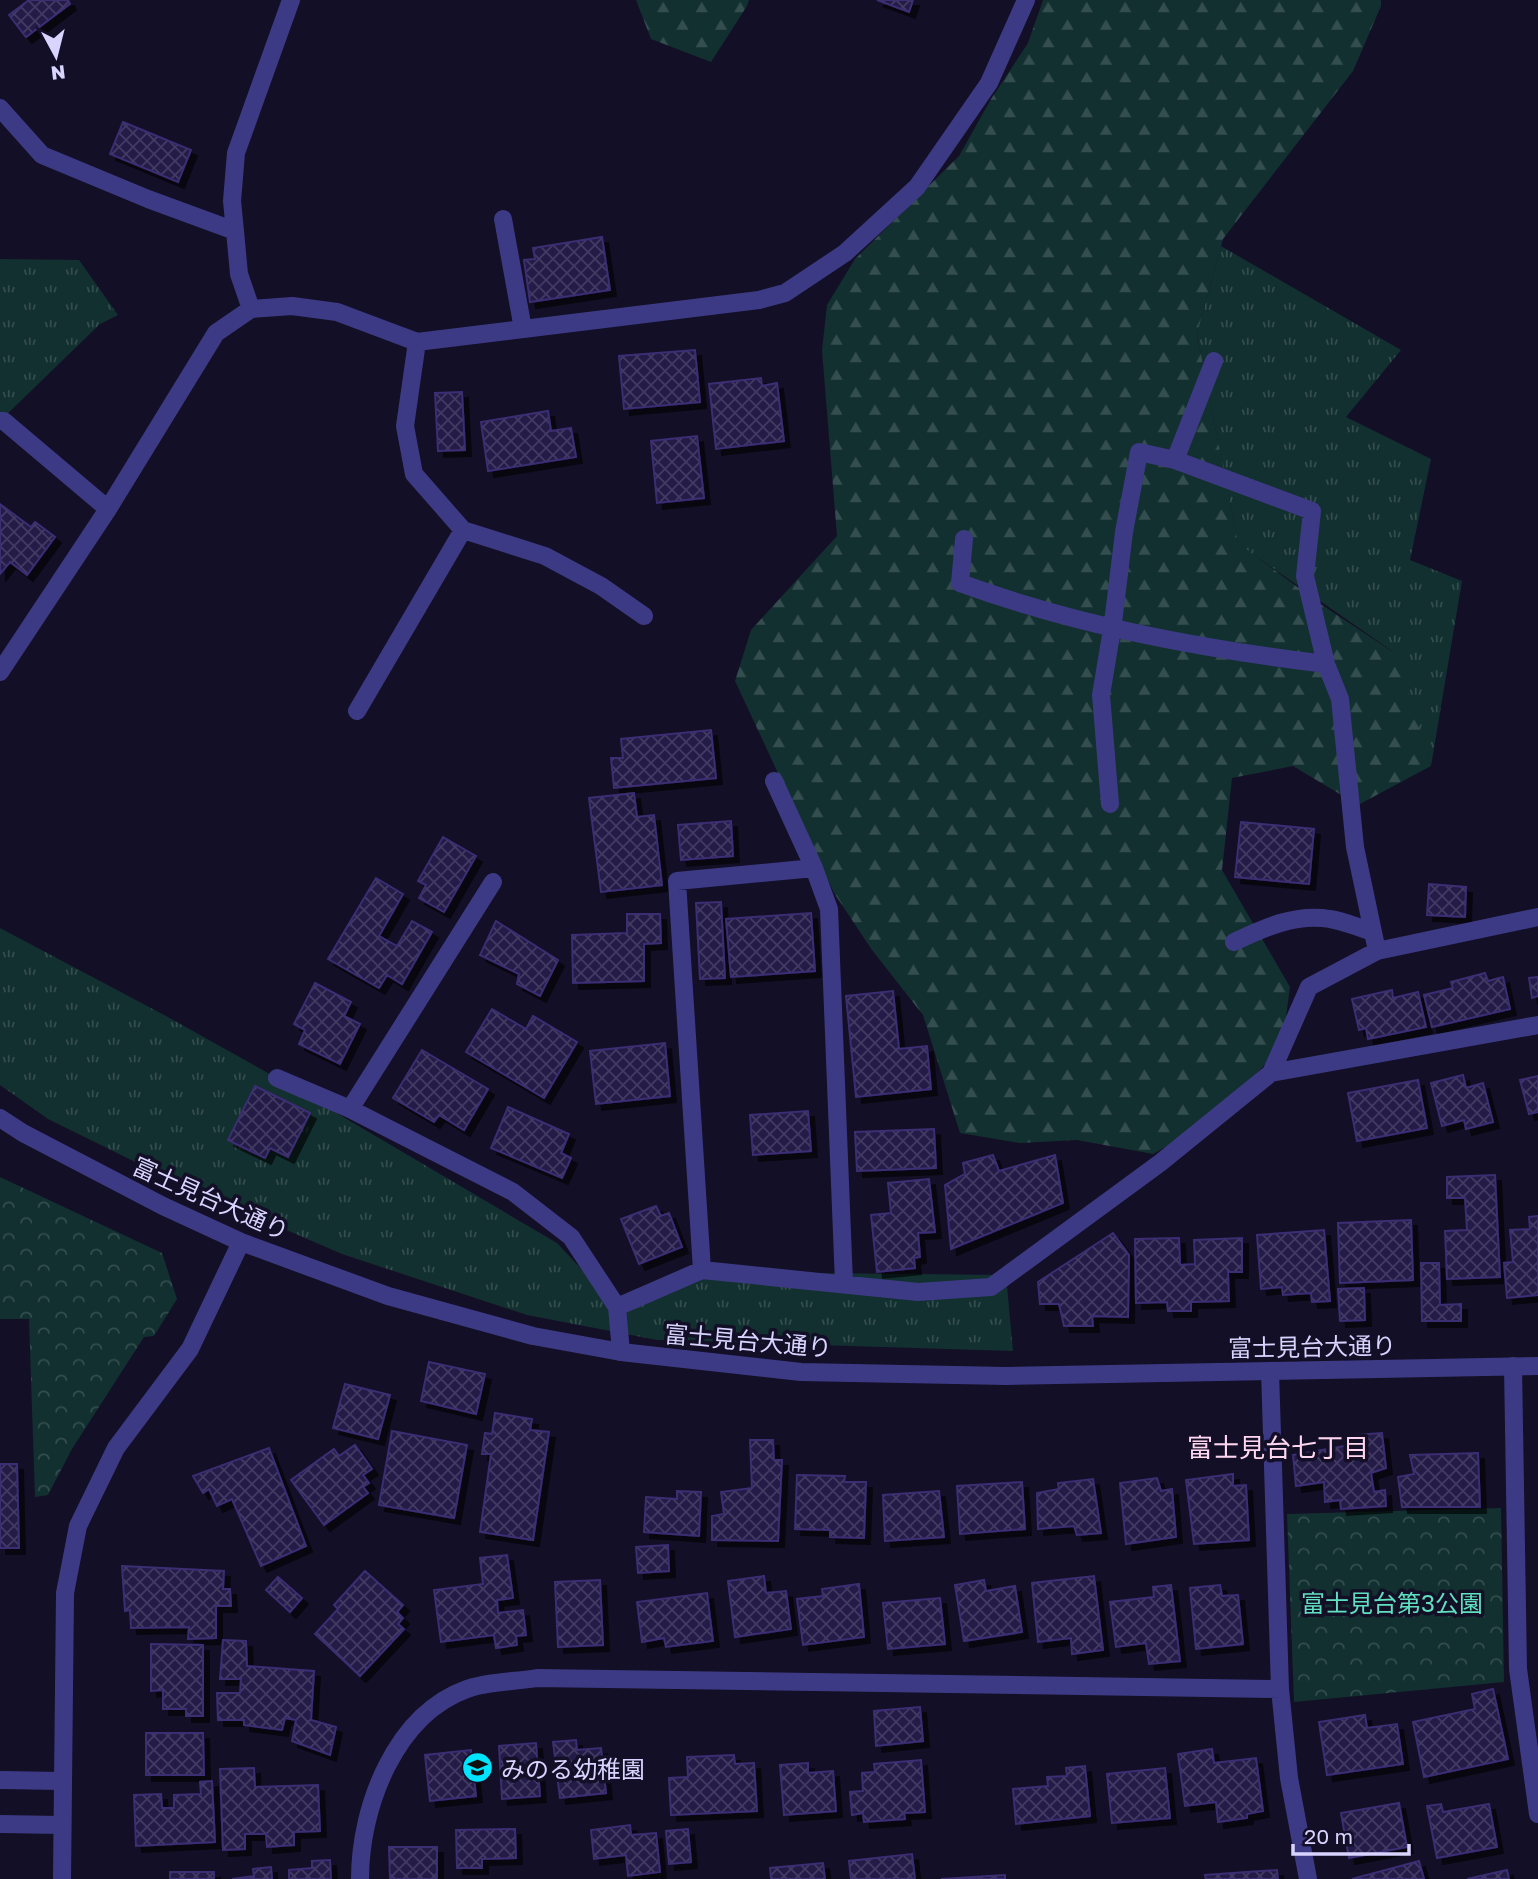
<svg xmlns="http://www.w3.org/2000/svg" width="1538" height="1879" viewBox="0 0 1538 1879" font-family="'Golos Text','Noto Sans JP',sans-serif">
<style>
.grass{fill:url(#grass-tufts)}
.forest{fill:url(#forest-firs)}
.park{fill:url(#park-crowns)}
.building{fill:url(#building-cross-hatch);stroke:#3b2d73;stroke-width:2;filter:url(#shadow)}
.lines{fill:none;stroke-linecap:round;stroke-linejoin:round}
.minor{stroke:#3d3a85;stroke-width:18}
.tertiary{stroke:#3d3a85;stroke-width:18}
.labels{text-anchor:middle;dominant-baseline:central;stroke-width:7;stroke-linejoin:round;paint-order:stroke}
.street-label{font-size:24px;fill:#d9d4ff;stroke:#130f26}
.park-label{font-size:24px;fill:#5fe0c0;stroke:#130f26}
.poi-label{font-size:24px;fill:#d9d4ff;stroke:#130f26;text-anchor:start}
.neighbourhood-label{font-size:26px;fill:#ffd6f0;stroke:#130f26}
</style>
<defs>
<pattern id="grass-tufts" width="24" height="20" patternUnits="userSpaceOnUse" patternTransform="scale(1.75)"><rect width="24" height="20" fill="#12302f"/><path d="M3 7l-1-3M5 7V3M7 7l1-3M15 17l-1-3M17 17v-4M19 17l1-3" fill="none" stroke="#344d4e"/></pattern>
<pattern id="forest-firs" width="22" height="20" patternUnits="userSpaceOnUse" patternTransform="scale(1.75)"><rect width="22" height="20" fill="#12302f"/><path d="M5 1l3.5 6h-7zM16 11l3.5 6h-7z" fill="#344d4e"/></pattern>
<pattern id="park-crowns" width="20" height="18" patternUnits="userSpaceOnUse" patternTransform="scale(1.75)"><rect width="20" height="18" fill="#12302f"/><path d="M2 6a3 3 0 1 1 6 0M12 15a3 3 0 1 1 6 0" fill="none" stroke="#344d4e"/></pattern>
<pattern id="building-cross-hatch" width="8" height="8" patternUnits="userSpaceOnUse" patternTransform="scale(1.75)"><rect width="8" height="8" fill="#241b47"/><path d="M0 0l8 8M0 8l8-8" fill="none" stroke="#433b63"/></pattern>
<filter id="shadow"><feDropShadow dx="6" dy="6" stdDeviation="0" flood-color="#0009"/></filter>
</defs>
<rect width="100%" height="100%" fill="#130f26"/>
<path class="grass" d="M1221 246 1401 350 1346 417 1431 459 1410 560 1462 581 1431 766 1392 651 1238 544 1197 334Z
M0 259 79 260 118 315 100 324 0 421Z
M0 928 166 1016 277 1078 557 1243 617 1307 716 1272 1006 1275 1013 1351 657 1340 527 1315 342 1254 178 1183 48 1119 0 1085Z"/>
<path class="forest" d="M636 0H749L747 6 711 62 651 39Z
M1043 0H1381V6L1353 71 1223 239 1197 334 1238 543 1319 603 1396 654 1431 766 1358 805 1293 766 1232 778 1222 870 1290 987 1282 1047 1208 1123 1153 1154 1077 1140 1020 1143 960 1133 923 1015 872 950 834 893 735 681 751 630 837 536 822 350 827 305 855 259 959 156 991 99 1028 43Z"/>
<path class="park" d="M0 1177 162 1253 177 1299 154 1336 144 1337 72 1449 48 1495 35 1497 29 1319H0Z
M1501 1508 1504 1682 1294 1702 1287 1514Z"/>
<path class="building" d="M29 0H68L70 4 26 37 9 15Z
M877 0H913L909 12Z
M123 122 191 150 178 182 110 154Z
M602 237 610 290 530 302 524 260 535 259 533 248Z
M695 350 700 402 624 409 619 356Z
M761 378 762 386 777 383 784 441 716 449 709 384Z
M462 392 465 450 438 451 435 393Z
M548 411 551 431 571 428 576 457 488 471 481 422Z
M697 436 704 498 657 503 651 441Z
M0 504 31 527 35 522 55 537 27 575 10 562 0 574Z
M711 730 716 778 614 788 611 758H623L621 739Z
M634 793 637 817 654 815 662 885 601 892 589 798Z
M731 821 733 856 681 860 678 825Z
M1241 822 1314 829 1309 884 1235 877Z
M443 837 476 856 444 912 419 898 426 885 418 881Z
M376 878 403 894 379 936 397 946 412 921 432 932 402 984 387 975 379 988 328 959Z
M1429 884 1466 887 1465 917 1427 915Z
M721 902 725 978 700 979 696 903Z
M811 913 815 971 731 977 726 919Z
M627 914H660L661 943 644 944V981L573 983 572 935 627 933Z
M496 921 558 960 540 996 517 984 519 974 480 955Z
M1485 973 1488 981 1503 977 1510 1009 1432 1027 1424 995 1453 988 1451 982Z
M1538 977V996L1532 998 1529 978Z
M315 983 351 1002 344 1016 360 1024 340 1064 299 1044 305 1030 294 1024Z
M1392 990 1393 998 1418 992 1426 1027 1368 1039 1366 1028 1359 1030 1352 999Z
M893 991 899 1049 927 1046 931 1089 856 1097 846 996Z
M492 1009 526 1029 533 1016 577 1042 544 1098 466 1052Z
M665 1043 670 1096 596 1104 590 1051Z
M422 1050 488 1089 464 1130 439 1115 434 1122 393 1098Z
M1463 1075 1466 1088 1483 1083 1493 1122 1466 1129 1464 1120 1442 1126 1431 1083Z
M1538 1076V1112L1529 1114 1520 1080Z
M1418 1080 1427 1128 1357 1141 1348 1093Z
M255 1086 310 1113 288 1157 270 1148 265 1158 228 1140Z
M508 1107 569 1134 561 1153 571 1158 562 1178 491 1148Z
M808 1111 811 1151 753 1155 750 1115Z
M934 1129 936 1168 857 1171 855 1132Z
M993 1155 999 1171 1055 1155 1063 1203 951 1249 945 1185 965 1174 963 1163Z
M1495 1175 1500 1277 1447 1279 1445 1231 1467 1230 1465 1198H1447V1177Z
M929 1179 935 1232 918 1233 920 1257 914 1258 915 1268 877 1272 871 1215 891 1213 888 1183Z
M656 1206 661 1216 669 1213 682 1247 639 1264 621 1219Z
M1538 1216V1295L1507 1298 1504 1263 1513 1262 1510 1230 1530 1229 1529 1217Z
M1411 1220 1413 1280 1340 1283 1338 1223Z
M1324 1230 1330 1301 1312 1302 1311 1293 1283 1295 1282 1287 1261 1289 1257 1235Z
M1113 1233 1129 1255 1128 1317 1092 1316 1093 1326H1064L1059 1304H1040L1038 1282Z
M1179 1238 1180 1265 1195 1264 1194 1240 1242 1238V1272H1228L1229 1301 1191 1302V1311H1168L1167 1302 1136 1303 1135 1239Z
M1421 1263H1439L1440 1305 1461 1304V1321H1422Z
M1364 1288 1365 1320 1340 1321 1338 1289Z
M429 1362 485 1374 476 1414 421 1401Z
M345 1384 390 1395 378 1439 333 1428Z
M495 1413 532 1419 530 1430 549 1432 533 1540 480 1532 491 1454H482L485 1433 492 1434Z
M392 1431 467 1445 454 1518 379 1505Z
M1382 1433 1386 1468 1371 1473 1374 1492 1385 1490 1386 1506 1341 1509 1340 1500 1325 1502 1324 1482 1296 1486 1293 1455 1356 1444 1355 1435Z
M750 1440H773L774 1460H782L778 1541 712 1540V1516L724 1514 721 1492 752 1488Z
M355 1445 372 1469 363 1475 369 1483 363 1487 368 1493 324 1525 291 1480 334 1449 339 1456Z
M269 1448 306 1546 261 1566 232 1499 217 1506 209 1489 203 1493 193 1476Z
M1478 1453 1480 1507H1402L1398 1477 1414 1474 1410 1455Z
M0 1464H17L19 1548H0Z
M1233 1474V1486L1246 1485 1249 1540 1194 1544 1186 1480Z
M797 1475 845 1476 844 1482H866L864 1538 830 1537V1530L795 1529Z
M1157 1478 1161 1491 1172 1489 1176 1537 1126 1544 1120 1483Z
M1093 1479 1101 1533 1077 1535 1074 1526 1038 1529 1037 1493 1059 1489 1058 1483Z
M1022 1482 1025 1529 960 1534 957 1486Z
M677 1491 701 1492 699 1536 644 1532 646 1497 677 1499Z
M939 1491 944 1537 885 1541 883 1495Z
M668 1545 669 1571 638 1573 636 1547Z
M507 1555 513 1598 497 1600 498 1613 523 1610 526 1635 516 1636 517 1645 496 1648 494 1635 441 1642 434 1590 483 1584 480 1558Z
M122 1566 224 1571 223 1589H230L231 1606H216V1638L188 1639 189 1627 131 1628 130 1610 125 1611Z
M365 1571 403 1605 397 1612 403 1618 398 1624 404 1629 360 1676 315 1634 338 1609 334 1605Z
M764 1576 766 1593 786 1591 791 1629 735 1637 728 1581Z
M1094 1576 1103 1650 1072 1654 1071 1638 1038 1642 1032 1583Z
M278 1577 302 1598 290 1612 266 1590Z
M600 1580 603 1645 558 1647 555 1582Z
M984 1580 986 1591 1015 1586 1022 1632 964 1641 955 1585Z
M859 1584 864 1637 803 1645 797 1599 823 1596 822 1589Z
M1171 1585 1180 1661 1149 1664 1146 1643 1116 1647 1110 1602 1154 1597 1153 1587Z
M1220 1585 1222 1596 1238 1595 1243 1644 1196 1649 1190 1588Z
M707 1593 713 1641 666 1647 664 1638 642 1642 637 1602Z
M940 1598 945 1644 888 1649 883 1603Z
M223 1640 246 1641 247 1666 314 1671 311 1720 336 1727 330 1755 292 1741 296 1720 285 1718 282 1730 244 1725V1720H218L217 1693H240L241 1679H220Z
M151 1644 203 1645V1716H186V1709H163V1690L151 1691Z
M1493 1689 1508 1759 1424 1777 1413 1722 1475 1709 1472 1694Z
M920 1707 923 1741 876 1746 874 1711Z
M1365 1715 1367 1728 1397 1724 1403 1764 1327 1775 1319 1722Z
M146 1733H203L204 1775H146Z
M576 1740 577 1750 601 1748 606 1793 560 1798 553 1742Z
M536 1743 540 1796 502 1799 499 1746Z
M1212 1749 1214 1763 1256 1758 1263 1811 1247 1814V1818L1218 1822 1216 1802 1185 1806 1178 1754Z
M471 1750 476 1796 430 1801 425 1755Z
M734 1755 735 1764 754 1763 757 1811 671 1815 669 1778 688 1777 687 1757Z
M921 1760 925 1812 904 1813 905 1819 864 1822 863 1813 852 1815 850 1792 863 1791 862 1773 875 1772 874 1764Z
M808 1763V1773L833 1771 836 1811 784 1815 780 1765Z
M1085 1766 1090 1816 1016 1824 1013 1789 1048 1786 1047 1777 1067 1776 1066 1768Z
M254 1768 255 1787 318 1785 320 1831 294 1832V1845L267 1847 266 1834H245V1849L223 1850 220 1769Z
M1165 1768 1170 1818 1112 1823 1107 1774Z
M212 1781 215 1842 136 1846 134 1795 161 1794 162 1808H174V1795L201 1794 200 1782Z
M1399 1803 1407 1847 1349 1858 1341 1813Z
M1441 1804 1443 1812 1489 1804 1497 1847 1437 1858 1427 1806Z
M630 1825 631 1835 656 1833 660 1872 628 1876 626 1855 594 1859 591 1830Z
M515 1829 516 1858 482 1859V1868H457L456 1830Z
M688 1829 691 1862 669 1864 666 1831Z
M389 1847H437V1879H390Z
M912 1854 915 1879H851L849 1861Z
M330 1860 331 1879H289V1870L312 1868V1861Z
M1419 1861 1424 1879H1352Z
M823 1863 825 1879H771L770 1868Z
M271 1867 272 1879H232L254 1876 253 1869Z
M1277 1870 1278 1879H1206L1205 1875Z
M1507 1870 1509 1879H1467Z
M170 1872H214V1879H170Z
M1005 1875V1879H941Z"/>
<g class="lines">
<path class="minor" d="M0 108 42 155 148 199 235 231
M503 219 523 329
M251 309 239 274 235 231 232 201 236 153 291 0
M417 342 405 426 414 474 463 530 545 556 601 586 644 616
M0 421H4L108 509
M1175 460 1214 361
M964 539 960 583C1078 626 1202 649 1326 664
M0 672 108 509 216 333 251 309 292 306 337 312 417 342 759 300 785 293 845 253 917 187 989 83 1026 0
M357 711 463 530
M774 781 814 868
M1110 804 1101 695 1113 623 1124 532 1139 452 1175 460 1312 511 1305 576 1326 664 1340 699 1355 847 1377 951
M1234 942C1263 928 1296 913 1330 919 1344 921 1359 928 1373 932
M1271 1073 1538 1025
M277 1078 350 1109 513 1192 571 1237 617 1307 621 1352
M350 1109 493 882
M844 1283 829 909 814 868 677 881 702 1270 918 1292 991 1287 1160 1163 1271 1073 1309 987 1377 951 1538 917
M617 1307 702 1270
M1513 1366 1518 1669 1538 1814
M1270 1371 1280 1689 1289 1778 1308 1879
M0 1780 63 1781
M0 1824 62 1825
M360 1879C360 1807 395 1715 467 1689 488 1681 515 1682 537 1678L1280 1689"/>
<path class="tertiary" d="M0 1118 23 1133 163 1206 241 1242 388 1296 533 1336 621 1352 801 1372 1006 1376 1538 1366
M62 1879 65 1593 78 1526 116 1448 190 1349 241 1242"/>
</g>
<defs>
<symbol id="school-disc" viewBox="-11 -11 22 22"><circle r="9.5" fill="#00e5ff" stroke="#130f26"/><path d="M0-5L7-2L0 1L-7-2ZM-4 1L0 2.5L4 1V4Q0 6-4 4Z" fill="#111"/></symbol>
</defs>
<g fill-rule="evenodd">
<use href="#school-disc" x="460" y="1750" width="35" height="35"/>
</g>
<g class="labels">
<g class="street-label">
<text transform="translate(211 1198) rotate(24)">富士見台大通り</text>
<text transform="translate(748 1340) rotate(5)">富士見台大通り</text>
<text transform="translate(1312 1346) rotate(-1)">富士見台大通り</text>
</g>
<g class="park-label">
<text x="1392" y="1602">富士見台第3公園</text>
</g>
<g class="poi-label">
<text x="501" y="1768">みのる幼稚園</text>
</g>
<g class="neighbourhood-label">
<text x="1278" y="1447">富士見台七丁目</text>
</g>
</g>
<g transform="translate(56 56) rotate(173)" stroke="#130f26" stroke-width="5" paint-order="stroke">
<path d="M0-5L12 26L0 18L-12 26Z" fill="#d9d4ff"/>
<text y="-10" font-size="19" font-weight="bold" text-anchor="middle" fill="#d9d4ff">N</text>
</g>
<path d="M1293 1844v10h116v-10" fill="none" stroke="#d9d4ff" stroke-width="3.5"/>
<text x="1304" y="1844" font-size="21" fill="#d9d4ff" stroke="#130f26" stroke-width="5" paint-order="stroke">20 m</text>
</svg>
